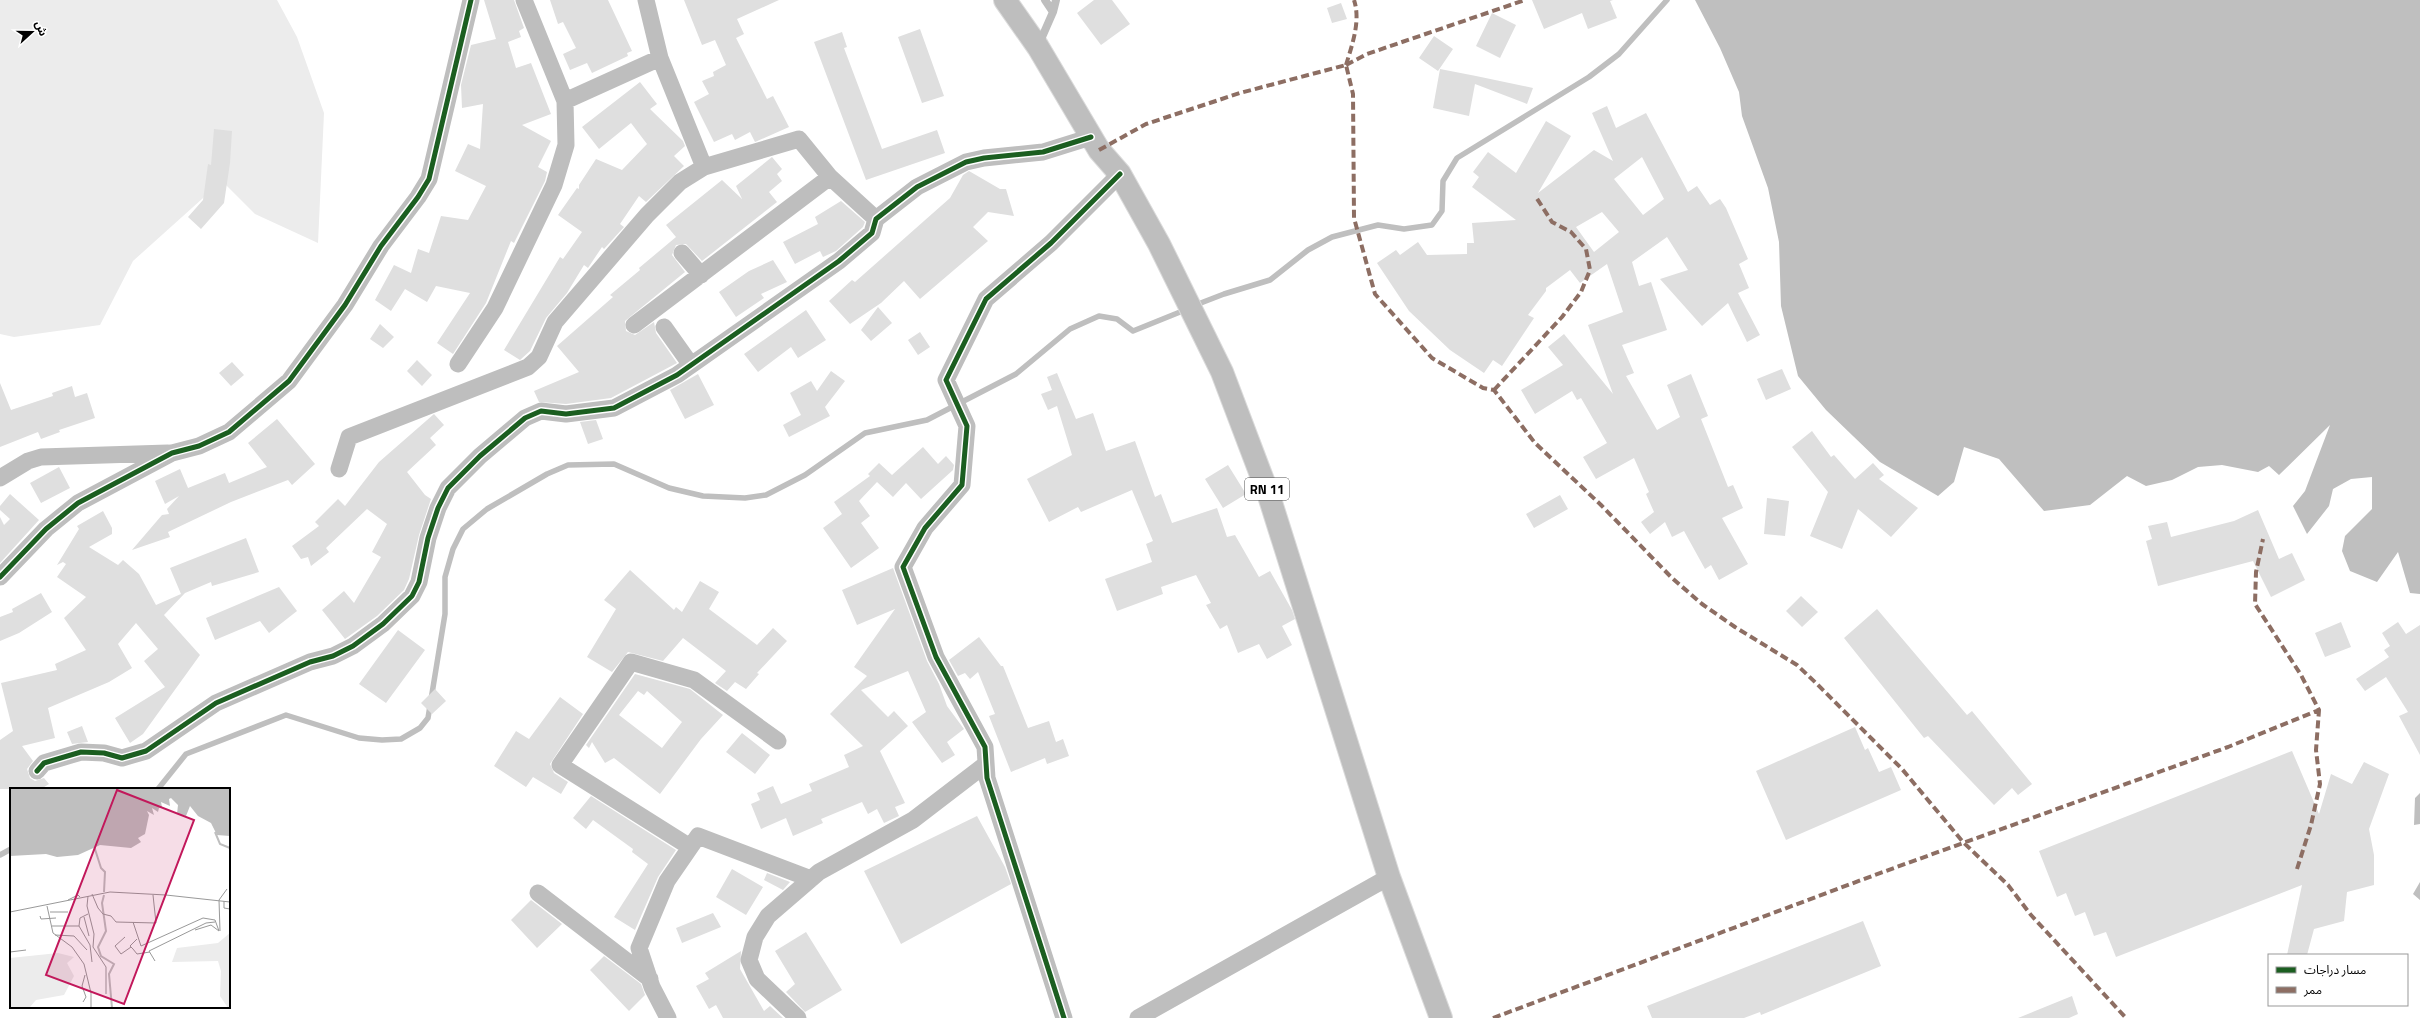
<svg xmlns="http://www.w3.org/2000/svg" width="2420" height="1018" viewBox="0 0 2420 1018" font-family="'Titillium Web','Noto Sans Arabic',sans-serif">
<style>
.green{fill:#ececec}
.water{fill:#bfbfbf}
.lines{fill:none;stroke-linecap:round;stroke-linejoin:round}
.stream{stroke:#bfbfbf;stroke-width:5.5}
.building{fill:#dfdfdf;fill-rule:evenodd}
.primary-casing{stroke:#dbdbdb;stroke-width:24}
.lane{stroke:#bebebe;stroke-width:8}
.street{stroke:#bebebe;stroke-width:17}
.primary{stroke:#bebebe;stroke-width:22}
.quiet{stroke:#8d6e63;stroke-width:4;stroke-dasharray:8 4;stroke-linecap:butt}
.cycleway-casing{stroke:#fff;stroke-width:8}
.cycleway{stroke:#1b5e20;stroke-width:5}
.labels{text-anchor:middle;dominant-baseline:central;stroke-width:3.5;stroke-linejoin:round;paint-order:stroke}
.shield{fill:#fff;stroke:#4c4c4c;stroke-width:1}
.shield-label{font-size:13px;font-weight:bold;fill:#000}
.inset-river{fill:none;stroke:#bfbfbf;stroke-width:2}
.inset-road{fill:none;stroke:#999;stroke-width:1}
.view{fill:#c2185b;fill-opacity:0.15;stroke:#c2185b;stroke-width:2}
.inset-edge{fill:none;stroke:#000;stroke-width:2}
</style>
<rect width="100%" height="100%" fill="#fff"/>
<path class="green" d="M0 0H277L297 37 324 113 318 243 255 214 222 181 133 261 100 325 14 337 0 334Z"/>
<path class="water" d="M1695 0H2420V594L2410 593 2398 552 2377 582 2350 571 2342 551 2345 536 2372 509V477L2351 479 2333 489 2329 506 2307 534 2293 506 2305 491 2330 425 2279 475 2269 466 2258 472 2222 465 2198 467 2172 480 2146 486 2127 476 2090 505 2044 511 1999 459 1964 447 1954 482 1938 496 1880 462 1826 410 1798 376 1781 306 1779 242 1768 188 1742 116 1739 92 1720 48Z
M2420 793V824L2414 825 2415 798Z
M2420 882V900L2413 894Z"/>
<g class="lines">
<path class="stream" d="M1193 306 1224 294 1270 280 1308 250 1332 237 1378 225 1404 229 1432 225 1442 211 1443 181 1457 158 1589 77 1619 54 1667 0
M158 789 186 754 286 715 359 738 382 740 401 739 420 728 428 718 445 614V577L453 549 463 529 487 509 547 474 568 465 614 464 669 488 703 496 745 498 766 495 805 475 865 433 927 420 1016 374 1070 329 1099 316 1117 319 1133 331 1185 310
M0 855 11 849"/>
</g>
<path class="building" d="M484 0H514L524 28 519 31 521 37 508 42 516 68 531 63 551 114 522 125 551 141 538 167 547 172 545 181 514 243 511 241 486 303 453 354 437 343 470 293 436 286 427 302 405 289 391 311 375 300 394 265 411 273 418 249 429 253 441 216 468 220 486 186 455 171 468 144 480 149 483 104 462 108 461 85 471 45 496 39Z
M550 0H608L632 51 627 53 628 56 592 73 587 63 570 70 563 54 576 48 563 22 558 24Z
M684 0H779L737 19 744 34 736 38 767 99 773 96 789 127 755 142 750 132 735 140 732 134 714 142 694 102 709 94 702 81 714 76 713 72 726 65 715 40 702 45Z
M1094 0H1112L1130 24 1101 45 1077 13Z
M1532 0H1613L1610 1 1617 18 1588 29 1582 13 1544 29Z
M1341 3 1347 19 1332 23 1327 8Z
M1492 13 1516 25 1500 58 1476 46Z
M920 29 944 96 922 103 898 37Z
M842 32 847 47 844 48 882 149 937 130 945 153 866 180 814 42Z
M1434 36 1453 49 1438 71 1419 58Z
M1440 69 1476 76 1533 88 1527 104 1475 84 1469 116 1433 108Z
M640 82 657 104 650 109 683 141 685 146 674 156 684 166 646 202 639 196 620 224 624 227 604 249 602 247 588 268 584 265 567 293 546 318 530 351 520 360 504 350 560 257 563 259 582 232 558 215 577 188 579 189V185L596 159 622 170 647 144 631 123 599 149 582 127Z
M1607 106 1616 128 1646 113 1688 192 1697 186 1710 205 1720 199 1726 208 1748 259 1739 264 1749 288 1738 293 1760 335 1747 342 1728 303 1702 326 1660 279 1688 270 1667 237 1632 262 1639 286 1651 282 1667 330 1622 345 1634 373 1626 376 1657 430 1680 417 1667 385 1691 374 1708 416 1701 419 1728 487 1733 485 1743 508 1722 518 1748 564 1719 580 1711 565 1705 569 1684 531 1672 537 1665 522 1650 534 1641 522 1654 512 1646 494 1649 492 1634 458 1596 479 1583 457 1607 443 1581 398 1577 400 1572 391 1535 414 1521 390 1563 365 1548 347 1564 334 1613 394 1588 325 1623 312 1607 264 1580 283 1570 270 1546 288V291L1528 315 1534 318 1502 366 1493 360 1484 373 1450 350 1409 311 1377 263 1396 250 1400 255 1418 242 1427 255 1467 254V243H1474L1472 223 1516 220 1472 187 1479 177 1473 172 1488 152 1516 173 1546 121 1571 136 1538 193 1594 150 1613 161 1592 113ZM1642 157 1664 199 1643 215 1614 179ZM1602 212 1619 232 1594 252 1576 227Z
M214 129 232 131 230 163 224 203 201 229 188 217 203 200 208 164 211 165Z
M772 157 782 169 777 174 782 181 769 192 777 202 702 261 686 244 676 245 672 255 685 272 625 321 626 331 635 335 654 322 656 333 677 363 611 398 566 404 539 402 534 391 579 372 557 346 613 297 610 295 640 270 639 268 676 237 666 225 722 180 742 199 736 186Z
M969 171 1000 189H1006L1014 216 988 212 973 227 988 241 920 299 904 281 881 303 850 324 829 301 852 280 855 282 950 198 963 175Z
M841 201 865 222 863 227 836 251 823 257 820 251 795 264 783 242 818 224 815 217Z
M773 260 787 282 761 294 764 298 736 317 719 292 749 271Z
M878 307 892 323 871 341 861 330Z
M806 310 826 340 798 358 791 347 758 372 744 354Z
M380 324 394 337 383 348 370 339Z
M920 332 930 347 918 355 908 340Z
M417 360 432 375 422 386 407 371Z
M232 362 244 375 231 386 219 373Z
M1782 369 1791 389 1766 400 1757 379Z
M831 371 845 381 825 407 830 416 789 437 783 425 801 415 790 393 811 381 817 391Z
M1057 373 1076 419 1093 413 1106 451 1135 441 1155 497 1161 494 1172 523 1217 508 1227 537 1235 535 1259 577 1270 571 1292 610 1295 619 1282 626 1292 645 1267 659 1259 644 1238 653 1227 625 1220 629 1206 605 1211 603 1196 575 1161 587 1163 594 1117 611 1105 579 1152 562 1146 544 1153 541 1132 490 1081 512 1078 507 1049 522 1027 479 1072 455 1057 406 1048 410 1041 394 1052 390 1047 377Z
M698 374 714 405 685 419 670 390Z
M0 383 11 410 53 396 52 393 72 386 75 397 87 393 95 418 59 430 60 432 41 439 38 432 0 447Z
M434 414 444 425 430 438 436 445 407 472 425 495 431 499 419 535 409 579 404 590 377 616 345 639 322 610 344 591 354 603 381 557 372 552 387 524 367 509 326 548 329 552 311 566 308 557 301 559 292 546 319 526 315 522 338 499 345 506 379 462Z
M277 419 315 464 292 485 288 480 231 502 168 532 170 537 132 550 162 515 169 514 167 509 179 496 165 504 155 481 180 469 188 488 225 473 229 483 267 467 248 443Z
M596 420 603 439 588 444 580 422Z
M1812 431 1831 457 1834 455 1855 479 1873 463 1884 475 1879 479 1918 508 1891 537 1858 509 1842 549 1810 536 1828 492 1792 447Z
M923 447 938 464 946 456 954 465 953 470 921 499 906 483 893 497 877 482 859 501 870 516 861 523 879 548 851 568 823 528 842 514 834 502 870 476 868 474 879 463 892 475Z
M1228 465 1246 494 1223 508 1205 479Z
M59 467 70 488 41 503 30 483Z
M10 494 39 520 0 563V517L4 525 10 519 0 510V506Z
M1560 495 1568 509 1534 528 1526 514Z
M1767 498 1789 501 1785 536 1764 534Z
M2258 510 2279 559 2292 553 2305 580 2271 597 2253 561 2158 586 2146 541 2152 539 2148 526 2167 522 2171 537 2234 521Z
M103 511 112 528V534L89 547 118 565 123 560 139 574 156 605 181 594 170 568 246 538 259 572 212 586 211 582 185 593 164 615 200 655 143 734 130 743 115 718 165 687 144 661 158 649 136 623 118 644 132 668 109 682 48 708 55 738 22 746 33 761 27 769 30 778 35 781 44 778 49 784 41 789H0V740L13 731 1 683 57 670 55 664 86 650 64 618 86 597 57 577 66 564 63 562 57 565 79 529 77 526Z
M893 568 927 661 939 684 947 706 964 729 947 742 955 755 942 763 912 722 926 712 908 671 861 690 888 717 894 711 908 726 880 751 905 803 895 807 899 816 884 823 877 809 868 814 862 802 821 819 823 823 793 836 786 818 761 829 751 804 760 800 757 793 773 786 781 804 812 791 809 784 849 767 844 755 863 746 830 714 867 676 854 667 895 609 857 625 842 590Z
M630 570 674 610 676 607 682 612 700 581 719 592 709 609 757 645 773 628 787 641 757 673 759 674 746 689 735 682 727 691 715 683 726 671 683 638 663 661 628 652 612 672 587 657 616 609 604 600Z
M279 587 297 611 269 633 260 621 215 640 206 618Z
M41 593 52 612 19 633 0 641V617L13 612 12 609Z
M1801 596 1818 612 1802 627 1786 611Z
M1877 609 1967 715 1972 711 2032 784 2018 795 2012 788 1994 805 1928 736 1924 738 1844 638Z
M2341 622 2351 647 2325 657 2315 633Z
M2398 622 2406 634 2420 625V755L2399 716 2408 712 2386 677 2365 691 2356 679 2389 657 2384 650 2390 646 2382 633Z
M398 630 425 650 386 703 359 684Z
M979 637 1001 666H1003L1028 728 1049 721 1056 742 1063 739 1069 756 1047 764 1045 758 1011 772 989 716 995 714 978 672 970 679 965 673 958 676 949 660Z
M635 674 690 689 723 715 701 739 660 794 614 758 605 763 592 742 589 748 586 745ZM638 691 644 695 647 691 682 722 662 748 619 715Z
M435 689 446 701 432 714 421 703Z
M560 697 583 714 550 764 554 773 568 782 561 794 533 777 526 787 494 766 516 731 529 739Z
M82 726 88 742 72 744 67 732Z
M1855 727 1865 750 1868 748 1879 772 1891 767 1901 790 1786 840 1756 771Z
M742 733 770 755 755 774 726 752Z
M2292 751 2319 814 2331 774 2352 784 2364 762 2389 774 2369 829 2374 855V885L2347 892 2344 921 2314 929 2307 955H2287L2302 885 2116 957 2106 932 2094 936 2085 912 2075 916 2066 893 2057 897 2039 851Z
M591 796 676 850 658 877 635 930 614 917 648 864 632 852 633 849 593 820 586 829 573 818Z
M977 816 1005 867 1011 884 901 944 864 871Z
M732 869 763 887 746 915 716 897Z
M767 873 790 882 783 890 764 880Z
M531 900 562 924 537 948 511 920Z
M713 913 721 927 682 943 676 928Z
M1863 921 1881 966 1761 1015 1760 1012 1744 1018H1652L1647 1006Z
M806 932 842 990 805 1012 786 992 795 984 775 951Z
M741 951 740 969 764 1011 770 1006 783 1018H723L716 1005 709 1009 696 986 709 979 705 973Z
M604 956 641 984 645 995 629 1011 590 970Z
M2072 996 2078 1014 2069 1018H2018Z"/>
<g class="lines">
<defs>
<path id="primary" d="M1005 0 1038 47 1099 150 1120 174 1159 244 1222 372 1269 496 1389 877 1441 1018"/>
</defs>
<use href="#primary" class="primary-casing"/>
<path class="lane" d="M1053 12 1056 0
M1039 44 1053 12 1045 0"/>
<path class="street" d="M646 0 660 58 704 167
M565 101 660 58
M682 253 701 275
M634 325 830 177
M664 327 691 365
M458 364 495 308 554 185 566 145 565 101 524 0
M339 469 349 437 528 367 539 357 555 322 647 215 680 182 704 167 799 139 830 177 876 219
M0 478 28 461 41 457 168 453
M0 577 46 529 78 503 172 453 199 446 229 432 289 381 345 305 381 246 418 197 429 179 471 0
M37 771 44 763 81 752 104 753 122 758 146 751 216 703 310 662 333 656 353 646 383 624 412 596 419 582 428 538 438 508 448 488 480 456 525 418 541 411 566 414 614 408 677 375 839 261 872 233 876 219 917 187 966 162 984 158 1043 152 1091 137
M690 847 560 765 631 662 694 680 778 741
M538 893 650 979
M668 1018 652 987 639 948 667 881 698 836 811 879
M798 1018 757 979 749 960 755 937 768 916 819 872 913 820 986 764
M1064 1018 987 778 985 747 936 657 903 567 925 528 962 485 967 426 946 380 986 299 1051 243 1120 174
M1138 1018 1389 877"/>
<use href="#primary" class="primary"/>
<path class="quiet" d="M1346 65 1367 54 1525 0
M1346 65C1352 45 1361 21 1354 0
M1099 150 1146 124 1240 93 1346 65 1353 94 1354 218 1375 294 1432 358 1483 388 1494 390 1535 443 1601 505 1672 578 1702 604 1735 627 1797 665 1817 684 1902 769 1963 842 2008 885 2031 915 2126 1018
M1494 390 1562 317 1581 292 1590 270 1586 249 1571 232 1552 222 1536 197
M2297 869 2311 825 2320 784 2316 750 2319 710
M1493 1018 1872 876 2228 747 2319 710 2301 675 2255 604 2256 572 2263 539"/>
<defs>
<path id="cycleway" d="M0 577 46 529 78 503 172 453 199 446 229 432 289 381 345 305 381 246 418 197 429 179 471 0
M37 771 44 763 81 752 104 753 122 758 146 751 216 703 310 662 333 656 353 646 383 624 412 596 419 582 428 538 438 508 448 488 480 456 525 418 541 411 566 414 614 408 677 375 839 261 872 233 876 219 917 187 966 162 984 158 1043 152 1091 137
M1064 1018 987 778 985 747 936 657 903 567 925 528 962 485 967 426 946 380 986 299 1051 243 1120 174"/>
</defs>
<use href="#cycleway" class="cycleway-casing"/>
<use href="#cycleway" class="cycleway"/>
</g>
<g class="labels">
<rect class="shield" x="1245" y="478" width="44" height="22" rx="3"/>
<g class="shield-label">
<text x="1267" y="489">RN 11</text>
</g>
</g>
<g transform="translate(10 788)">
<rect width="220" height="220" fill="#fff"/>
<path d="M220 145V220H218L210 208 211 183 208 173 162 174 167 160 208 155ZM48 165 64 169 57 175 64 188 54 207 26 212 19 220H0V170Z" fill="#ececec"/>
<path d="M0 0H220V48L207 47 201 35 188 28 180 18 176 28 167 26 168 17 161 10 159 11 160 18 151 14 152 19 149 20 148 24 142 20 144 27 137 23 139 27 135 46 128 50 131 54 121 60 90 57 68 67 47 69 36 66 0 68Z" fill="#bfbfbf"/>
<path class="inset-river" d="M205 44 210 56 220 60M84 58 91 80 95 84 94 104M94 107 92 115 96 143 88 159 91 168 104 176 99 186 102 220"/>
<path class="inset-road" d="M82 106 88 120 93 126 101 128 106 134 146 135 143 107M78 108 77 118 84 146 83 159 96 179V206M58 112 68 107 70 109M214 113V120L220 121M37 118 43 145 62 159 74 176 81 205V220M0 124 100 104 156 107 220 114M40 124H58M78 126 70 130 69 138 80 157 82 174M30 128 31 131 46 130M74 129 79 148M123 134 131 158 193 130 205 132 209 143 201 137 185 142M42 138H69M210 143 209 112 217 101M45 147 64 148 77 162M115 149 105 158 111 166 121 159M127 151 120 158 123 161 127 166 140 164M0 164 16 162M145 173 139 163 196 135 205 134M73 214 76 209 72 198 75 187"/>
<path class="view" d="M107 2 184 32 114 216 36 187Z"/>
<rect width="220" height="220" class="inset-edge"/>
</g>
<rect x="2268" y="954" width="140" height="52" fill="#ffffff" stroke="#999999"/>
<rect x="2276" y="967" width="20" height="6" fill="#1b5e20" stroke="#999999"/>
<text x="2304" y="974" font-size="12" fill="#000000">مسار دراجات</text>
<rect x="2276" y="987" width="20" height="6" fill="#8d6e63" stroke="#999999"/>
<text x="2304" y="994" font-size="12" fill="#000000">ممر</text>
<g transform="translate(32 32) rotate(69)" stroke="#ffffff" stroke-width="3" paint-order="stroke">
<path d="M0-3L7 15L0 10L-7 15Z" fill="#000000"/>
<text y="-6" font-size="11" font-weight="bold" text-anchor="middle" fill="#000000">ش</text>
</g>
</svg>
